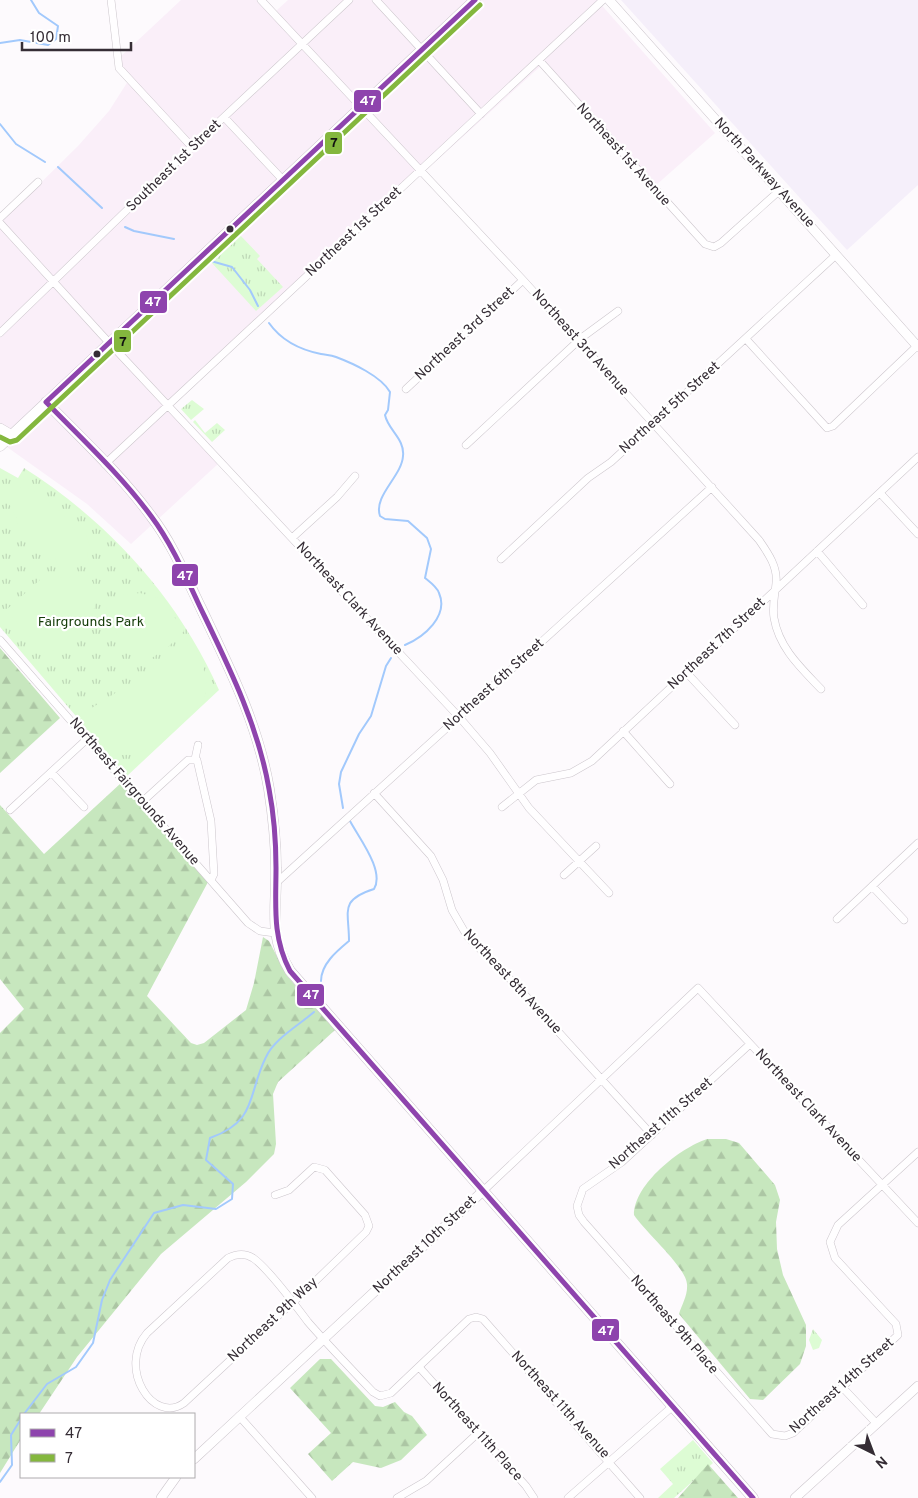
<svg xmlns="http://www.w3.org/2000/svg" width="918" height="1498" viewBox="0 0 918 1498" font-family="Overpass,sans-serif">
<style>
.built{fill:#faeff9}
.education{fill:#f5effa}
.grass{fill:url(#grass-tufts)}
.forest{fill:url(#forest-firs)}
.garden{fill:#ddfcd4}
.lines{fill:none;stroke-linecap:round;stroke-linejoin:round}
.stream{stroke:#a2c9fc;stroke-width:2}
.minor-casing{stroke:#ccc6cc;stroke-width:8}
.tertiary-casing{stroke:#ccc6cc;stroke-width:10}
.secondary-casing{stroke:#ccc6cc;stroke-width:11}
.minor{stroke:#fffeff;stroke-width:7}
.tertiary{stroke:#fffeff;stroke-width:9}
.secondary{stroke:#fffeff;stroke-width:10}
.bus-1-casing{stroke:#fff;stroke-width:9}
.bus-2-casing{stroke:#fff;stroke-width:9}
.bus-1{stroke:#8e44ad;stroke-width:5}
.bus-2{stroke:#84b73e;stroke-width:5}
.bus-dot{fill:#352d35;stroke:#fff;stroke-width:2}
.labels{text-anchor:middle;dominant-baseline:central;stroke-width:4.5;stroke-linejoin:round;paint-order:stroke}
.street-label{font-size:14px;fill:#352d35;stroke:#fff}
.park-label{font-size:14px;fill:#153c09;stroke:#fff}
.line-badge{stroke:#fff;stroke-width:2}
.badge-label{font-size:14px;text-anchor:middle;font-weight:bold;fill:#fff}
.pale-badge-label{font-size:14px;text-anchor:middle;font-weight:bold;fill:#111}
</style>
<defs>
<pattern id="grass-tufts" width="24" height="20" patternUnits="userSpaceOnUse" patternTransform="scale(1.25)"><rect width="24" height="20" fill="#ddfcd4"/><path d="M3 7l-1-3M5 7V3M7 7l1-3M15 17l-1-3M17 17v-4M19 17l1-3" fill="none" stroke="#bed8b7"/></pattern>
<pattern id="forest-firs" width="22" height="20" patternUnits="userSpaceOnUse" patternTransform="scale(1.25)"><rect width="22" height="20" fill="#c7e7be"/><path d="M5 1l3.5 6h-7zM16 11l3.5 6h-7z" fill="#acc6a4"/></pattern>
</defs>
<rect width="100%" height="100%" fill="#fdfafd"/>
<path class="built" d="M181 0H266L276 11 288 0H597L715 133 655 186 543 64 166 406 219 463 131 544 87 504 0 442V223L78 146 109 111 130 78 121 67 119 58Z"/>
<path class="education" d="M621 0H918V185L847 250Z"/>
<path class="grass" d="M240 235 260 256 257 259 283 287 256 311 211 262Z
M192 400 204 409 191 420 181 409Z
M195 420 205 433 217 423 225 430 212 442 193 422Z
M0 468 18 478 24 468C109 522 178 598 219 690L127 776 0 627Z
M813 1329 822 1340 819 1348 813 1350 809 1340Z
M693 1440 713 1463 674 1498H658L673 1484 660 1469Z"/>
<path class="forest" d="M0 648 60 718 0 773Z
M121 783 208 882 147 996 191 1043 197 1045 204 1043 246 1010 254 983 263 937 269 941 287 976 335 1030 278 1082 273 1094 276 1144 274 1154 246 1182 161 1254 77 1357 39 1414H21V1439L0 1473V1033L24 1009 0 979V805L44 854Z
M707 1139H726L739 1143 775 1185 780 1200 776 1222 777 1249 783 1275 806 1325V1346L800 1364 763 1400 750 1399 679 1314C682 1304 688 1295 687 1284 686 1267 645 1232 634 1215 634 1184 680 1148 707 1139Z
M320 1359H331L375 1406 383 1407 395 1402 404 1412 412 1416 427 1435 401 1460 381 1468 353 1462 332 1481 308 1454 331 1433 290 1388Z
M708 1464 738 1498H678Z"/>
<path class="garden" d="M23 485C36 493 67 511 69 526L86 535 90 546 87 552 89 563 64 572 59 568 55 558 53 562 38 550 25 529H21L16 522 17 519 7 500Z
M50 571 61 578 88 575C115 610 71 635 47 656L6 610Z
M140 593 162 599 184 631 167 648 144 663C122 656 114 627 106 607L122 595Z
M190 644C201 662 213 680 203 702 182 722 140 772 106 749 94 742 85 728 76 718L131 683 136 684 138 678Z"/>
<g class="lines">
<path class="stream" d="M0 43 20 40 48 45 56 39 58 26 39 13 31 0
M0 124 16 144 45 162
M58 167 102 208
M125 227 134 231 174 239
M211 261 232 267 250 290 258 306
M269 323C281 340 301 350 321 354 326 355 331 355 336 357 352 363 381 376 390 392L388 410 385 415C388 430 405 439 403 456 402 476 373 496 380 516L385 519 408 521 427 538 431 549 425 578C430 582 437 587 439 593 449 616 424 637 405 645
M343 808 339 784 341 772 359 734 371 716 386 666 391 658
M321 981C321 964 337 951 349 941 349 911 339 900 374 889 385 871 359 838 350 821
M24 1414 47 1384 76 1367 93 1343 102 1300 110 1280 154 1213 183 1205 216 1209 232 1199 233 1184 206 1160 210 1138C258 1121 247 1095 266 1057 274 1039 299 1025 314 1012
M0 1482 12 1465 11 1435 21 1419"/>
<defs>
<path id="minor" d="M111 0 119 68 192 147
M261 0 523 280 759 540C768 553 778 567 776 583 775 595 772 606 774 618 779 648 801 668 821 689
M376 0 481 114
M539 60 705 244 714 247 721 243 779 191
M224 117 283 180
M0 218 38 182
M0 223 102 335 460 718 490 753 529 808 609 893
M0 333 192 147 349 0
M576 339 584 336 618 311
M746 339 827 428 833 426 917 346
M406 389 523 280
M466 445 578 341
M105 464 603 0
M880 493 918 534
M292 538 337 497 355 476
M817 551 863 605
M501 559 588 478 611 462 836 255
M0 640 248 923 260 931 275 933
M686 672 735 725
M623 731 670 784
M195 759 198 745
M51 772 84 807
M374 793 431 856 443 880 452 910 467 936 515 984 652 1135
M142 802 188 760H197L211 821 214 874 211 880
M502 807 536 780 571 773 592 761 918 457
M10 810 87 739
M564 875 596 846
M276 883 712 487
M872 886 904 920
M837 919 918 843
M750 1044 622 1162 583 1189 577 1206 579 1215 584 1222 772 1434 785 1436 793 1433 898 1335 896 1324 835 1258 830 1242 838 1225 918 1152
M483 1191 698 988 918 1223
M275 1195 289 1190 314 1167 325 1170 365 1215 369 1226 366 1232 300 1296 293 1302 184 1403C153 1425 117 1368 147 1333L228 1258C236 1254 245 1253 253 1258 268 1268 296 1306 308 1322 329 1346 351 1369 373 1392L380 1396 391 1393 469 1319 476 1317 483 1319 640 1498
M419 1367 526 1486 534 1498
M843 1388 877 1424
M239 1416 312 1498
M397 1498 426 1481 478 1433
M568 1498 673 1406"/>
<path id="tertiary" d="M609 0 918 347
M0 428 12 435
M194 1459 483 1191
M161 1498 176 1477
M795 1498 918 1386"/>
<path id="secondary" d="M46 402C82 439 121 475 151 516 172 543 185 575 200 606 228 665 258 723 269 789 273 815 276 842 276 868 277 907 268 936 290 971L753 1498
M0 446 475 0"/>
</defs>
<use href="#minor" class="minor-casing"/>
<use href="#tertiary" class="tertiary-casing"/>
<use href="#secondary" class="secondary-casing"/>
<use href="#minor" class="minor"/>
<use href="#tertiary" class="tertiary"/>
<use href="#secondary" class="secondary"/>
<defs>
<path id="bus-1" d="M46 402C82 439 120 474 151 516 172 544 186 577 201 609 229 667 258 725 269 789 274 815 276 842 276 868 276 905 272 937 290 971L753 1498
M46 402 475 0"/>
<path id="bus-2" d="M0 437 10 442 17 440 480 5"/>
</defs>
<use href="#bus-1" class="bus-1-casing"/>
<use href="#bus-2" class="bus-2-casing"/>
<use href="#bus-1" class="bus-1"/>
<use href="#bus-2" class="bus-2"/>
</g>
<g class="bus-dot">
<circle cx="230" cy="229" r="4.5"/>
<circle cx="97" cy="354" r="4.5"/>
</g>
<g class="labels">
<g class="street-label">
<text transform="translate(623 155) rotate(48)">Northeast 1st Avenue</text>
<text transform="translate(174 166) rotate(-44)">Southeast 1st Street</text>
<text transform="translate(764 173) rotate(48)">North Parkway Avenue</text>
<text transform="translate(354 232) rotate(-43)">Northeast 1st Street</text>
<text transform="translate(465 334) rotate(-43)">Northeast 3rd Street</text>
<text transform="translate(580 343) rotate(48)">Northeast 3rd Avenue</text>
<text transform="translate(670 408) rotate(-42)">Northeast 5th Street</text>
<text transform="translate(349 599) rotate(47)">Northeast Clark Avenue</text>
<text transform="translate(717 644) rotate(-43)">Northeast 7th Street</text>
<text transform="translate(494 685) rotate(-42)">Northeast 6th Street</text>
<text transform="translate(134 792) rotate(49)">Northeast Fairgrounds Avenue</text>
<text transform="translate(512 982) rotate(47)">Northeast 8th Avenue</text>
<text transform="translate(808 1106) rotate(47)">Northeast Clark Avenue</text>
<text transform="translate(661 1124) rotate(-41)">Northeast 11th Street</text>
<text transform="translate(425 1245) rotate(-43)">Northeast 10th Street</text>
<text transform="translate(273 1320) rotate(-43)">Northeast 9th Way</text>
<text transform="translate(674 1325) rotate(49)">Northeast 9th Place</text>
<text transform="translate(842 1386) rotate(-42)">Northeast 14th Street</text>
<text transform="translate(560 1405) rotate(48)">Northeast 11th Avenue</text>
<text transform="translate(477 1432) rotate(48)">Northeast 11th Place</text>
</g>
<g class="park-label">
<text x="91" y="622">Fairgrounds Park</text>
</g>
</g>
<g class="line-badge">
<rect x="353" y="89" width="29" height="24" rx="5" fill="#8e44ad"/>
<rect x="324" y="131" width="19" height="24" rx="5" fill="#84b73e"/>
<rect x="139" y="290" width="29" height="24" rx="5" fill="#8e44ad"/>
<rect x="113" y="329" width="19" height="24" rx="5" fill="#84b73e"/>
<rect x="171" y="563" width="28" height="24" rx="5" fill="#8e44ad"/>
<rect x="296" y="983" width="29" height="24" rx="5" fill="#8e44ad"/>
<rect x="591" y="1318" width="29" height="24" rx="5" fill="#8e44ad"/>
</g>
<g class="badge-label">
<text x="368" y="105">47</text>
<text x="153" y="306">47</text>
<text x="185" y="580">47</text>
<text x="311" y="999">47</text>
<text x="606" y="1335">47</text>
</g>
<g class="pale-badge-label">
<text x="334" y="147">7</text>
<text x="123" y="346">7</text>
</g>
<rect x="20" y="1413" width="175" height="65" fill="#ffffff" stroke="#aeabae"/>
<rect x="30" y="1429" width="25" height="8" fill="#8e44ad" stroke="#aeabae"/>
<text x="65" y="1438" font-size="15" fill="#352d35">47</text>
<rect x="30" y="1454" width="25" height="8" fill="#84b73e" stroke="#aeabae"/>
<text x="65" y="1463" font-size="15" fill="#352d35">7</text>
<g transform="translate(873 1453) rotate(138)" stroke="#ffffff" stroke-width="4" paint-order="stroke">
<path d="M0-4L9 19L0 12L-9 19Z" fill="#352d35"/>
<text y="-8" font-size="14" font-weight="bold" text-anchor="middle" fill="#352d35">N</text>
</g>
<path d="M22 42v8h109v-8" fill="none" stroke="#352d35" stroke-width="2.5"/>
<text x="30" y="42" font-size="15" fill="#352d35" stroke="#ffffff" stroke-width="4" paint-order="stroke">100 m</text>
</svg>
